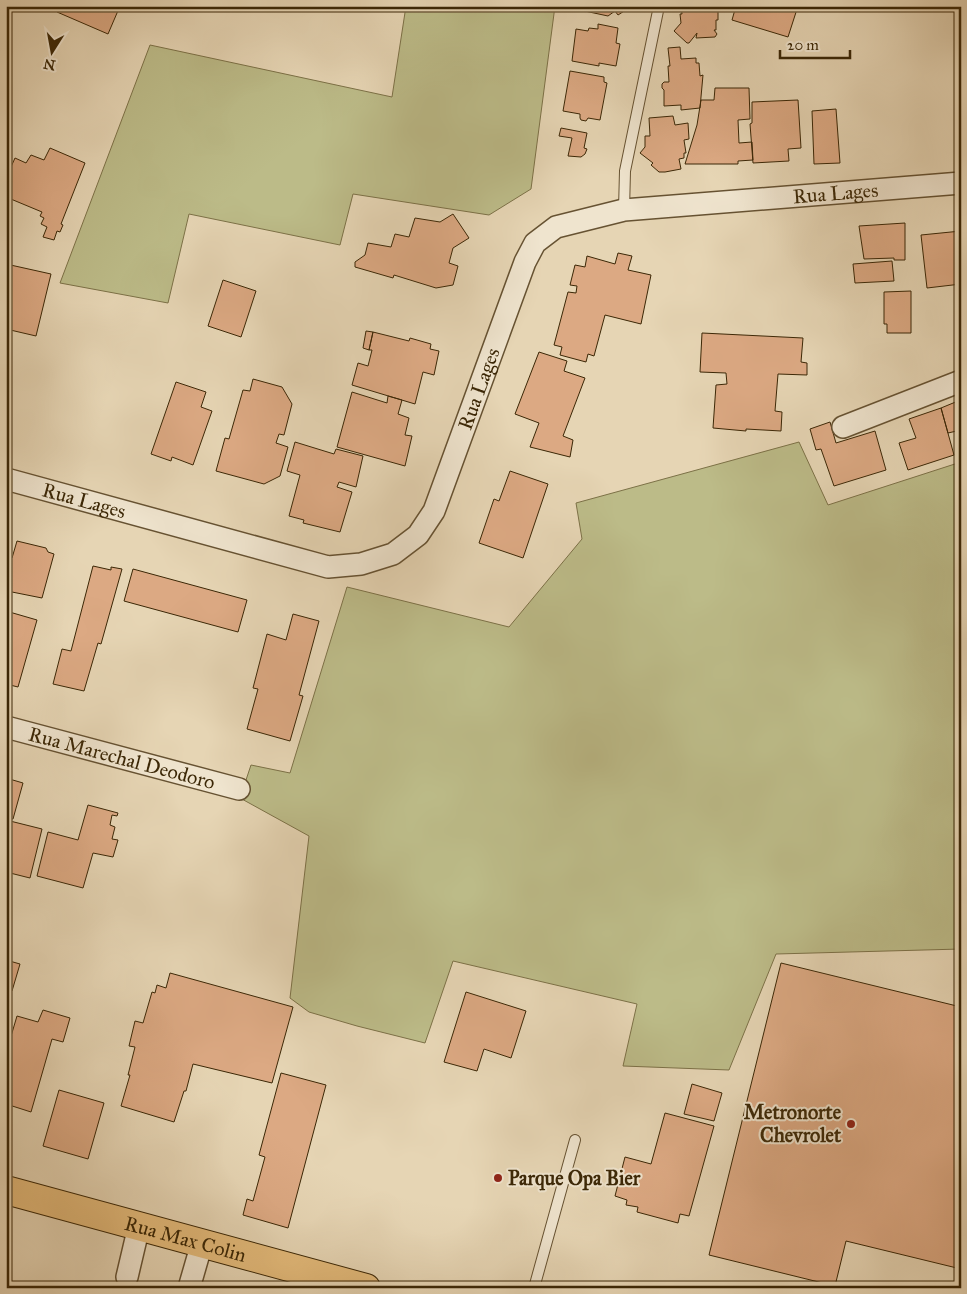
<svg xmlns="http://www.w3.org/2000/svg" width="967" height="1294" viewBox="0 0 967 1294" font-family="'IM FELL Great Primer',serif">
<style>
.green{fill:#bcbb88;stroke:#7c7147}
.building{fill:#dca983;stroke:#3b2706}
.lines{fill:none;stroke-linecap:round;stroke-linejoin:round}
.service-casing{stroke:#665232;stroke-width:12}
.minor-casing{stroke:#665232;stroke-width:24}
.primary-casing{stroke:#3b2706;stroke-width:30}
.service{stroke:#efe4ce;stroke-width:10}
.minor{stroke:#efe4ce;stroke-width:21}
.primary{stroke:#e3ba7a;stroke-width:28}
.poi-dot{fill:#8f2418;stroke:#efe4ce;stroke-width:2}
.labels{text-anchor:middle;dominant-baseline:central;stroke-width:4;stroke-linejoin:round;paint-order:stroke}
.street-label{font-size:20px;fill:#3b2706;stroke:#efe4ce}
.poi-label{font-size:20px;font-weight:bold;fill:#3b2706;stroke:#efe4ce;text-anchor:end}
</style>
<rect width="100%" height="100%" fill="#e6d5b4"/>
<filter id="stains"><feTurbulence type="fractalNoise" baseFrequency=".004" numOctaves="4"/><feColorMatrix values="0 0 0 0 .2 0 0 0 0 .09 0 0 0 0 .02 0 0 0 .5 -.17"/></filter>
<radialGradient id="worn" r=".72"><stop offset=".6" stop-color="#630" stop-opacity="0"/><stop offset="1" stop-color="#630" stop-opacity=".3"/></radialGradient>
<path class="green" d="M406 6H555L531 189 489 215 353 194 340 245 189 214 168 303 60 283 150 45 392 97Z
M799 442 828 505 961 462V949L776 954 729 1070 623 1066 637 1004 453 961 425 1043 357 1026 309 1012 290 998 309 836 240 798 251 765 290 773 347 587 509 627 582 539 576 503Z"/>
<path class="building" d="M60 6H120L108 34 57 12Z
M581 6H632L618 15 615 11 608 16 580 10Z
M681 6H723V11H718V20H716V30H714L717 34 715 37 696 38 697 33 689 43H687L674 31 681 23 680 14H682Z
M736 6H798L788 37 732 20Z
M598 24 618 28 616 43 620 44 616 66 599 63V66L572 61 576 29 588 31 589 28 598 29Z
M680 47 681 59 696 58V63H699L700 76 703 75 700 108 681 110V105L664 106V90L662 88V84L664 82H669L668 66H670L668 48Z
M570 71 604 77V82L607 83 600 120 588 118 586 121 581 120 580 118V114L563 111Z
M715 88H749L750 119 738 120 739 143 752 142 753 160 738 161V164H685L697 125 701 100H714Z
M798 100 801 148 788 149 789 161 753 163 750 124 752 123V102Z
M836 109 840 163 814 164 812 111Z
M673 116 675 125 688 123 689 139 684 140 686 153H684V158L679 159 681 169 665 172H659L651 165 653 163 640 153 645 147V136H650L649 118Z
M561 128 587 133 584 148 587 149 585 154 581 157 568 156 572 138 559 136Z
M50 148 85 163 61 224 63 225 60 232 57 231 54 240 43 237 47 227 41 224 44 218 40 216 42 212 6 197V178L15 158 26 163 31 155 44 160Z
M453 214 469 238 453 248 449 263 458 266 453 285 436 288 394 275 393 278 355 267V262L365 255 368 243 391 247 395 234 409 237 415 218 440 222Z
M905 223V260H894V258L864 259 859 226Z
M961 231V284L927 288 921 235Z
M618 253 632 256 628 270 651 275 641 324 605 315 594 356 588 354 586 362 560 355 562 347 554 345 568 292 576 293 577 286 570 285 575 265 585 267 587 256 615 264Z
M892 261 894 281 855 283 853 264Z
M6 264 51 274 36 336 6 329Z
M223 280 256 291 241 337 208 326Z
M911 291V333H887V324H884V292Z
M366 331 373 332 369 350 363 348Z
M373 332 409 341 410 338 431 344 430 349 439 351 434 375 423 372 415 404 352 385 358 363 368 366 372 350H369Z
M702 333 803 338 801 362 807 363V375L778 374 775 411 782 412 781 431 746 429V431L713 428 716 385 727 384 726 373 700 372Z
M539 352 567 361 564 371 585 378 563 436 573 440 570 457 530 447 539 423 515 414Z
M253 379 282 387 292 404 284 435 279 434 276 443 288 447 280 476 264 484 216 471 225 438 229 439 243 390 250 391Z
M176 382 206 392 201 407 212 411 193 465 172 457 171 461 151 454Z
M352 392 387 403 388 396 402 400 398 414 409 418 405 435 412 436 405 466 337 447Z
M958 401 961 412V430L948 433 941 408Z
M941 408 954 455 908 470 899 443 916 438 909 419Z
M830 422 836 443 875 431 886 470 834 486 821 449 816 450 810 429Z
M295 442 334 454 336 449 363 456 356 487 339 482 337 487 352 492 340 532 303 523 304 520 289 516 300 475 287 471Z
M510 471 548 484 523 558 479 543 494 499 499 501Z
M17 541 46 548 48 552 54 554 42 598 7 591 10 580 6 579V565L8 557 12 558Z
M93 566 111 570V567L122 569 101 644 98 643 84 691 53 684 62 649 71 651Z
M133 569 247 600 238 632 124 601Z
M6 611 37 620 18 687 6 684Z
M293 614 319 621 299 695 303 696 290 741 247 729 258 689 253 688 267 634 286 640Z
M6 778 23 783 13 819 6 818Z
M88 805 118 813 117 816 112 815 110 825 115 827 112 839 118 840 113 857 93 853 83 888 37 876 48 832 78 840Z
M6 820 42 829 30 878 6 872Z
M6 960 20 964 12 991 6 989Z
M781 963 961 1007V1269L846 1241 835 1286 709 1255Z
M170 973 293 1007 272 1083 193 1064 186 1091H184L174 1122 121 1106 130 1075H128L135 1047 129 1046 135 1021 143 1023 152 992 155 993 157 985 166 988Z
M466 992 526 1011 511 1058 484 1049 477 1071 444 1062Z
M43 1010 70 1018 63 1042 52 1039 31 1112 6 1104V1053L17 1016 38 1022Z
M281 1073 326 1085 288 1228 243 1215 247 1199 253 1201 265 1157 259 1155Z
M692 1084 722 1093 714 1121 684 1114Z
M59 1090 104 1103 88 1159 43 1146Z
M665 1113 714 1126 689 1216 680 1214 678 1223 637 1212 638 1207 626 1205 627 1200 615 1196 625 1157 651 1164Z"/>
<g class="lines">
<defs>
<path id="service" d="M624 210 625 171 659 6
M534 1288 575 1140"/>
<g id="minor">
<path d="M843 427 961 381"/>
<path id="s1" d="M6 479 328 567 361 564 393 554 418 535 434 511 525 262 535 243 556 227 624 210 961 183"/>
<path id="s2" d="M6 727 239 789"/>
<path d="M127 1277 139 1226"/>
<path d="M189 1288 202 1243"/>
</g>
<g id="primary">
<path id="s3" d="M6 1190 366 1288"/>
</g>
</defs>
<use href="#service" class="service-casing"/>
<use href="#minor" class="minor-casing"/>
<use href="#primary" class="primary-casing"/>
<use href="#service" class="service"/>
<use href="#minor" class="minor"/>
<use href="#primary" class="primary"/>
</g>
<g class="poi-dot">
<circle cx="851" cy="1124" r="5"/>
<circle cx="498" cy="1178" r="5"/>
</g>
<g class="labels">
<g class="street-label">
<text stroke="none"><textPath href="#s1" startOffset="1056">Rua Lages</textPath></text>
<text stroke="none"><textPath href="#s1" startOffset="591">Rua Lages</textPath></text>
<text stroke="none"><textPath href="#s1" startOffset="81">Rua Lages</textPath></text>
<text stroke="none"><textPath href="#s2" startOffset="120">Rua Marechal Deodoro</textPath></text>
<text stroke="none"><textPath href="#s3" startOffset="186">Rua Max Colin</textPath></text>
</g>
<g class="poi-label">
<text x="841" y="1112">Metronorte<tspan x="841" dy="23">Chevrolet</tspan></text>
<text x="508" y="1178" text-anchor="start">Parque Opa Bier</text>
</g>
</g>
<rect width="967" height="1294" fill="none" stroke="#e6d5b4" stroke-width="25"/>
<rect x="8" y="8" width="952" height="1279" fill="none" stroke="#3b2706" stroke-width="2.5"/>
<rect x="12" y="12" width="942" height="1269" fill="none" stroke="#3b2706"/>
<g transform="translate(52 52) rotate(191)" stroke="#efe4ce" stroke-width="4" paint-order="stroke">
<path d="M0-4L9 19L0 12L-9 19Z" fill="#3b2706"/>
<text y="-8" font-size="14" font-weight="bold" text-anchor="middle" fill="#3b2706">N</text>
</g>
<path d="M780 50v8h70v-8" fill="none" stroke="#3b2706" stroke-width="2.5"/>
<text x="787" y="50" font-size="15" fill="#3b2706" stroke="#efe4ce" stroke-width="4" paint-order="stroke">20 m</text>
<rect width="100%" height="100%" filter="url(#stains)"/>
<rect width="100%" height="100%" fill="url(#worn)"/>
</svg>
